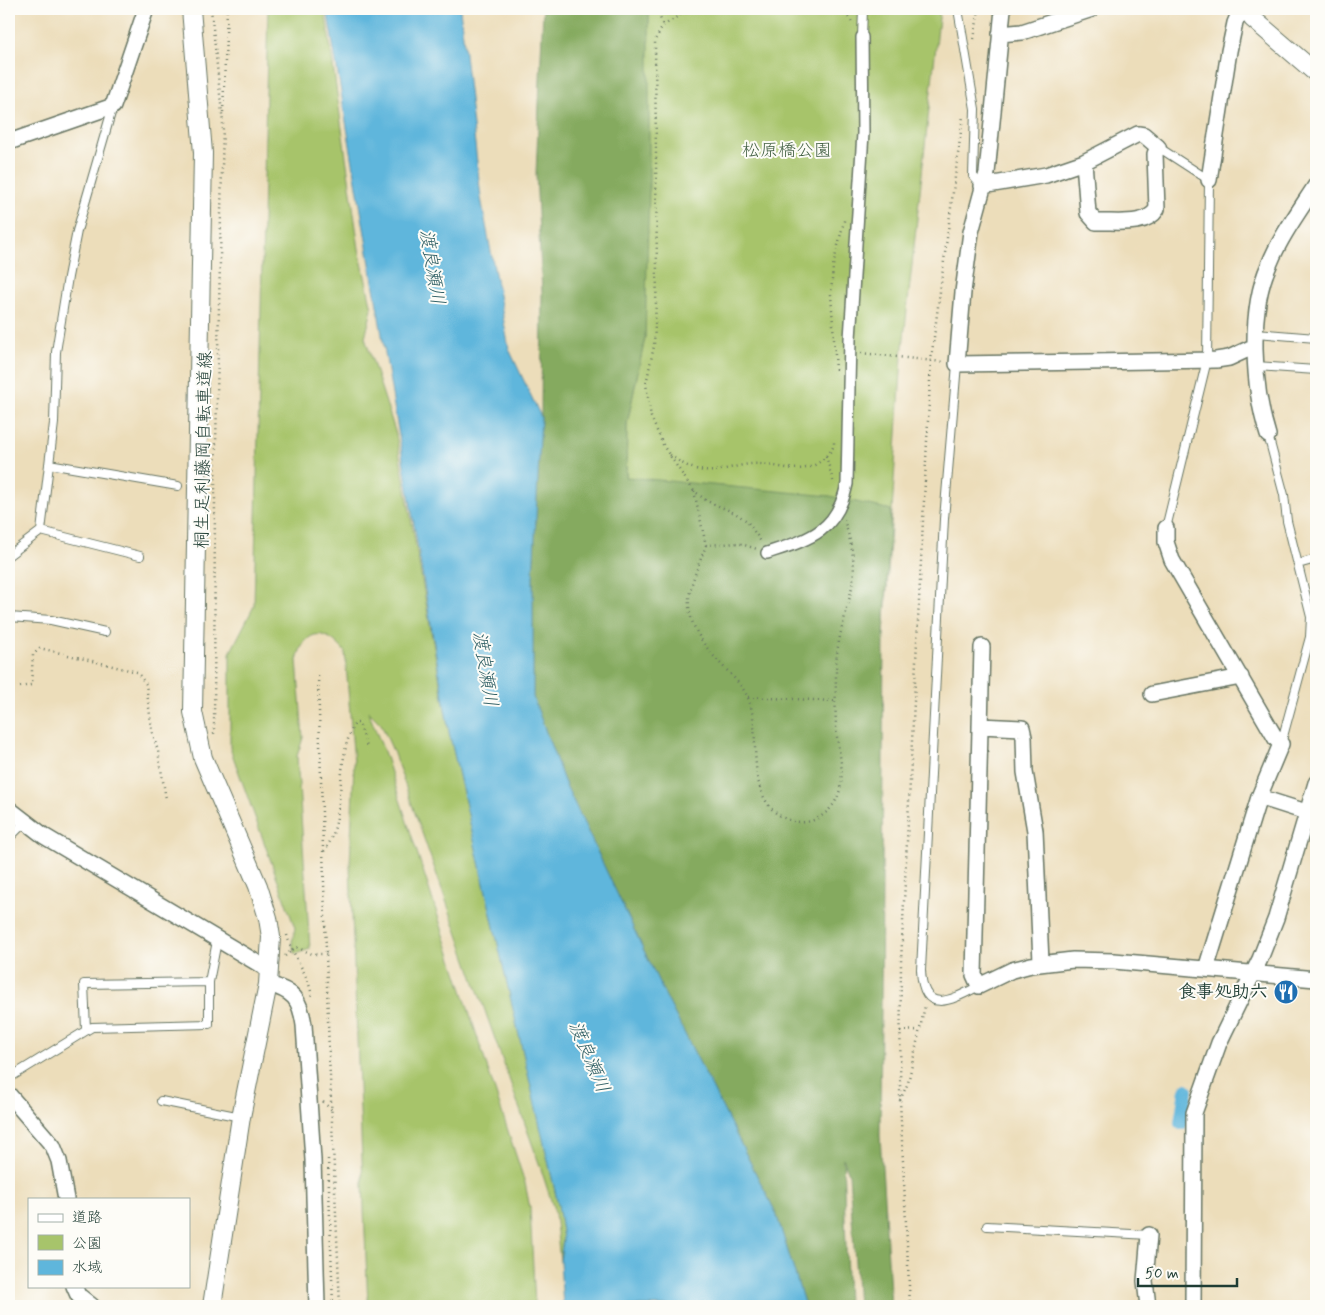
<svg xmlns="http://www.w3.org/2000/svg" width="1325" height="1315" viewBox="0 0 1325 1315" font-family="Mynerve,'Klee One',sans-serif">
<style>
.green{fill:#a7c46b;stroke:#638050}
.forest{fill:#85aa5f;stroke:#52744a}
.water{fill:#5fb6dc;stroke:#3f7a88}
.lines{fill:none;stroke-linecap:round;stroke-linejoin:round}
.canal{stroke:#5fb6dc;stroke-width:14}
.service-casing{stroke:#677563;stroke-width:10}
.pedestrian-casing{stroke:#677563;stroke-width:14}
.minor-casing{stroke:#677563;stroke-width:18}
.tertiary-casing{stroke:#677563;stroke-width:20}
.path{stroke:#677563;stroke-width:2.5;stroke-dasharray:1 4;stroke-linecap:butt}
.service{stroke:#fff;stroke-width:8}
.pedestrian{stroke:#fff;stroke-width:11}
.minor{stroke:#fff;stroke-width:15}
.tertiary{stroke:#fff;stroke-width:18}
.labels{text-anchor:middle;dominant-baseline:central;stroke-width:4;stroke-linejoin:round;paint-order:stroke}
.park-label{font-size:18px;fill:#415f42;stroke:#fdfcf7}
.street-label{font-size:18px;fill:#1f3d34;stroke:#fdfcf7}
.poi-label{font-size:18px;font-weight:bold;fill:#1f3d34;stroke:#fdfcf7;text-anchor:end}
.water-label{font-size:19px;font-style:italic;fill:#326166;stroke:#fdfcf7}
</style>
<rect width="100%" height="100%" fill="#fdfcf7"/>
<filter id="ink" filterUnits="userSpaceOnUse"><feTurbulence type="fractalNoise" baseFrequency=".02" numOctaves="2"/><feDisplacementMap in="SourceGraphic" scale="10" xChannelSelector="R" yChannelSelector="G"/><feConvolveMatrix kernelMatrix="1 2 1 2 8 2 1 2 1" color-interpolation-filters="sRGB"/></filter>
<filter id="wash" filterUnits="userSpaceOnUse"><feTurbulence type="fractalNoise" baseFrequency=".0096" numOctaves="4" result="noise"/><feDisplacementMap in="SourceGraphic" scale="20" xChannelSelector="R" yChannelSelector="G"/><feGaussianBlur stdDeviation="1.12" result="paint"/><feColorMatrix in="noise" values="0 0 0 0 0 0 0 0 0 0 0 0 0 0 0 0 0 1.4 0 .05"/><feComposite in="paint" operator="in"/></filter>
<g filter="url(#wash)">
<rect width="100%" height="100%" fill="#ecddba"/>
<path class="green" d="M268 9H325L359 249 372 309 365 338 396 434 449 732 558 1204 563 1239 560 1261 555 1213 541 1169 393 751 381 724 368 711 385 754 525 1183 530 1208 535 1306H368L350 866 354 763 345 652C326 628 305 627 297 660L303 738 297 756 310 949 295 954 292 942 295 928 230 748V653L254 606Z
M649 9H940L902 356 884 635 626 477 627 424 645 338Z"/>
<path class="forest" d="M543 9H649V187L645 338 627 424 626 477 830 496 891 510 884 635 880 1136 891 1306H858L849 1174 843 1158 848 1306H805L776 1213 663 991 564 781 533 697V577L541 417 542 292 536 174Z"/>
<path class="water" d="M327 9H460L481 198 509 349 541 417 533 577V697L564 781 663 991 776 1213 805 1306H563L560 1261 563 1239 558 1204 449 732Z"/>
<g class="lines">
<path class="canal" d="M1181 1123 1186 1090"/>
</g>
</g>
<g filter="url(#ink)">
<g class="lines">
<defs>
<path id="service" d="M958 9 975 109 973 176 982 186
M862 37 863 9
M1158 147 1209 180 1207 360 1166 528
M1256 333 1316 338
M957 364 944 519 921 970C923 1016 950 1001 979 986
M1256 366 1316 370
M1268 435 1284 495 1287 521 1311 617 1310 637 1281 744
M49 464 178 486
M41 531 140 556
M9 555 41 531 54 423 56 352 68 277 77 231 113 106
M1298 564 1316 559
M9 617 51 620 105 632
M1304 823 1316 827
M9 838 24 823
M86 1029 84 984 209 982
M9 1078 92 1027 209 1024V982L217 941
M161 1101 241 1117
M987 1226 1149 1235"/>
<path id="pedestrian" d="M767 553C810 539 837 532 847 484L850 339 863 133 862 37"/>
<path id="minor" d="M1003 9 987 173 971 232 963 292 957 364 1216 360 1229 358 1255 346
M1000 34 1022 32 1092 9
M9 142 113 106 146 9
M1209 180 1229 51 1235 23 1241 9
M982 186 1046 175 1084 162 1138 134 1144 135 1158 147 1155 154 1157 209C1146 227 1115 221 1096 222L1088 213 1084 162
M1268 435C1253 388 1248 311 1269 265 1280 237 1300 210 1316 185
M1166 528V542L1172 560 1276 739 1281 744 1259 797 1206 969
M982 647 974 975 979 986 1012 970 1031 965 1073 960 1114 961 1316 979
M1152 694 1241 677
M980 726 1022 728 1024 737 1025 772 1035 831 1041 962
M1259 797 1306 812
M9 809 44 836 269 970
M268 984C294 991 300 999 304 1025L313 1160 317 1306
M9 1095 53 1146 59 1161 66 1199
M74 1286 78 1295 92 1306
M1148 1306 1145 1281 1149 1235
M1193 1306 1194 1113 1219 1043 1260 959 1276 918 1316 783"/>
<path id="tertiary" d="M191 9 203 153 193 712 203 758 258 886 268 918 271 937 268 984 241 1117 212 1306
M1245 9 1253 19 1316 73"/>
</defs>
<use href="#service" class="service-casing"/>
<use href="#pedestrian" class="pedestrian-casing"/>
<use href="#minor" class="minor-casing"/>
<use href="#tertiary" class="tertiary-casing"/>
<path class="path" d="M211 9 223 123 215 489 214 734
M657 9 663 26
M689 9 663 26 655 40 657 279 654 346 646 384 651 417 664 447 693 490 707 501 735 513 747 521 762 543
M746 9 766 11 772 9
M842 9 852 22
M974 39 979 9
M223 112 227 9
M861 353 943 362
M836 370 831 295 833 266 845 217
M670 455C681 463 690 469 705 471 716 473 737 465 751 464 778 462 805 481 827 455 831 451 834 448 834 442
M826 456 834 484
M694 491 706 545 738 543 757 549
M706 545C701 560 693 576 690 592 684 618 702 644 719 662 729 673 742 684 748 698 761 730 748 771 766 801 773 814 785 820 799 822 817 824 834 809 839 793 846 769 837 749 836 726 835 707 836 687 836 669 836 638 849 609 853 580 856 560 850 539 844 520
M318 676 329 1054 340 1306
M20 687 31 685 33 655 40 648 137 672 146 684 152 731 158 751 166 799
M748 697 836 701
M324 851C347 823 334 758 355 723H359L367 747
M287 935C293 958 309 974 312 997
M285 956 296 947 312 954H328
M900 1031 918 1030
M900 1100 908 1083 925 1006
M323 1102 332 1110
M328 1159 333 1306
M910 1306 900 1100 901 962 931 360 963 116"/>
<use href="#service" class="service"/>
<use href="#pedestrian" class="pedestrian"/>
<use href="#minor" class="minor"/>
<use href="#tertiary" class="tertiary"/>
</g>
</g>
<defs>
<symbol id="restaurant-disc" viewBox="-11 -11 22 22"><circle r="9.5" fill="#1f6fb2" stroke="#fdfcf7"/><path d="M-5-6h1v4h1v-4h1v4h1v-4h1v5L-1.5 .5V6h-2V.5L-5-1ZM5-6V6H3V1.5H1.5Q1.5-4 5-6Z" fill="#fff"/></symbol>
</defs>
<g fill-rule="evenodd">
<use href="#restaurant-disc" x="1272" y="978" width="28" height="28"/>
</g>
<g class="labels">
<g class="park-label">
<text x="787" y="151">松原橋公園</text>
</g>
<g class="street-label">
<text transform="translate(204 450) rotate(-89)">桐生足利藤岡自転車道線</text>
</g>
<g class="poi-label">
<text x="1268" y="992">食事処助六</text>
</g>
<g class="water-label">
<text transform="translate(432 267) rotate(81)">渡良瀬川</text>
<text transform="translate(485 669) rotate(81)">渡良瀬川</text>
<text transform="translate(589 1057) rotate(67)">渡良瀬川</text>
</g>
</g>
<rect width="1325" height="1315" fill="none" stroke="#fdfcf7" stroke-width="30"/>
<rect x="28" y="1198" width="162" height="90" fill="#fdfcf7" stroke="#a4b0a9"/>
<rect x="38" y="1214" width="25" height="8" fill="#ffffff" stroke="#a4b0a9"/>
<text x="72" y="1222" font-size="15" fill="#1f3d34">道路</text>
<rect x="38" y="1235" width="25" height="15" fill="#a7c46b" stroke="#a4b0a9"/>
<text x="72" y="1248" font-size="15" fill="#1f3d34">公園</text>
<rect x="38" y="1260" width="25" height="15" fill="#5fb6dc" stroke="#a4b0a9"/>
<text x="72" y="1272" font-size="15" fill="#1f3d34">水域</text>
<path d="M1138 1278v8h99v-8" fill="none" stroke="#1f3d34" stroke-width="2.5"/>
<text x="1145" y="1278" font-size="15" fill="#1f3d34" stroke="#fdfcf7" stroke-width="4" paint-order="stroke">50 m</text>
</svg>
